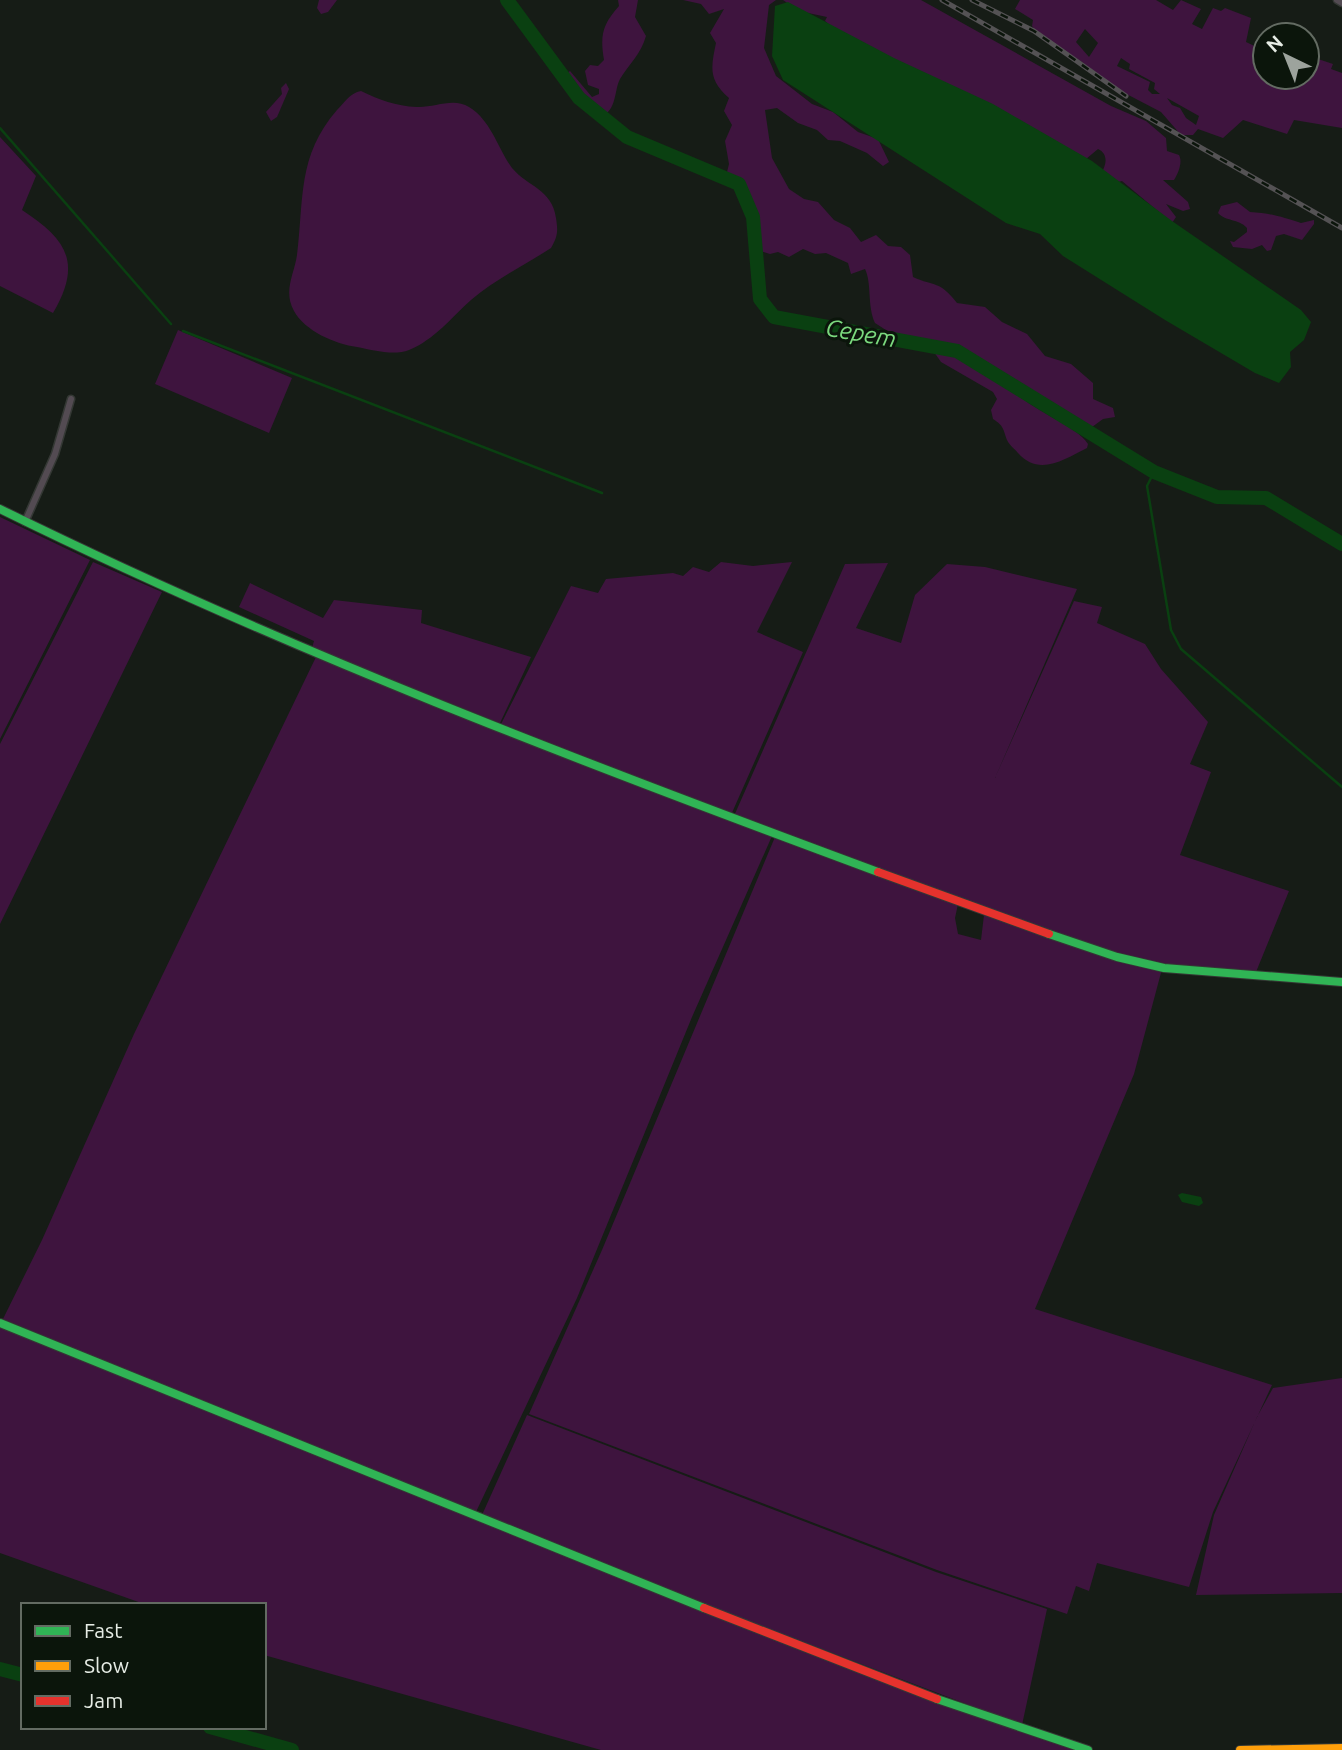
<svg xmlns="http://www.w3.org/2000/svg" width="1342" height="1750" viewBox="0 0 1342 1750" font-family="Ubuntu,sans-serif">
<style>
.green{fill:#3e143e;fill-rule:evenodd}
.water{fill:#0a4011}
.lines{fill:none;stroke-linecap:round;stroke-linejoin:round}
.stream{stroke:#0a4011;stroke-width:2.5}
.river{stroke:#0a4011;stroke-width:14}
.street-casing{stroke:#343834;stroke-width:9}
.fast-casing{stroke:#343834;stroke-width:10}
.slow-casing{stroke:#343834;stroke-width:10}
.jam-casing{stroke:#343834;stroke-width:10}
.street{stroke:#534b52;stroke-width:6}
.fast{stroke:#30b455;stroke-width:8}
.slow{stroke:#ff9f0a;stroke-width:8}
.jam{stroke:#e5322d;stroke-width:8}
.rail-casing{stroke:#545254;stroke-width:5}
.rail{stroke:#0b150b;stroke-width:2.5;stroke-dasharray:8;stroke-linecap:butt}
.labels{text-anchor:middle;dominant-baseline:central;stroke-width:6;stroke-linejoin:round;paint-order:stroke}
.water-label{font-size:24px;font-style:italic;fill:#7bd97e;stroke:#0b150b}
</style>
<rect width="100%" height="100%" fill="#161c16"/>
<path class="green" d="M319 0H337L328 12 321 14 317 8Z
M618 0H638L635 17 646 36C641 54 630 63 620 79 614 90 617 111 601 116L574 98 559 78 570 71 592 97 599 94V89L588 85 585 71 590 65 598 66 604 60C600 36 602 25 619 6Z
M683 0H776L769 5 764 48 776 76 812 104 833 112 858 132 878 139 889 162 883 166 867 153 840 141 828 140 817 130 798 123 777 108 765 110 772 158 789 189 804 199 818 202 834 220 850 228 861 242 876 235 888 246 901 247 910 255 913 277C935 287 939 280 957 303L985 307 1002 322 1027 334 1045 356 1071 364 1093 383V399L1113 408 1115 417 1103 419 1092 427 1084 425 1025 391H1014C1032 411 1076 425 1088 444L1087 448C1065 459 1039 477 1018 453 1015 449 1009 445 1007 440 1003 429 1004 426 993 419L991 410 997 399 993 392 941 362 934 352 937 350 974 364 978 362C960 344 938 345 915 342 901 341 886 330 875 323 867 306 872 283 865 269L851 274 848 263 826 253 815 254 803 249 789 257 778 252 770 254 754 249 744 200 727 172 729 164 725 141 732 125 724 111 729 98C708 80 711 67 716 43L710 33 724 9 709 14 701 4Z
M783 0H921L1111 106 1146 121 1166 138 1167 151 1179 155C1183 162 1178 174 1174 180H1163L1188 202 1190 209 1183 211 1166 204 1176 217 1172 223 1122 181 1114 183 1103 170C1107 162 1107 153 1098 149L1086 159 832 27 825 21 827 17 799 11Z
M1020 0H1156L1173 10 1181 0 1201 9 1192 24 1202 29 1213 8 1221 11 1225 8 1251 18 1246 42 1265 51V77H1307L1309 56 1333 64 1331 69 1342 73V128L1294 120 1287 134 1243 120 1223 138 1198 129 1193 135H1181L1161 112 1115 88 1082 62 1037 33 1032 26 1033 20 1015 9ZM1085 29 1098 43 1089 57 1076 42ZM1121 58 1130 64 1129 69 1155 83 1154 89 1160 94H1152L1148 90 1150 82 1117 66ZM1167 98 1199 116 1196 125 1186 118 1180 108 1172 105Z
M286 83 289 89 277 117 271 121 266 112 282 94 281 88Z
M361 91C380 100 395 106 417 107 434 108 453 97 469 107 491 120 498 149 512 168 528 187 552 189 556 218 558 231 558 236 551 248 525 265 494 280 471 300 452 317 434 340 409 350 394 356 372 350 357 347 335 344 305 331 294 311 283 291 294 275 297 255 304 199 297 156 337 110 345 102 350 93 361 91Z
M0 137 36 176 22 210C66 239 83 262 53 313L0 286Z
M1237 202 1250 212C1270 213 1282 217 1301 223L1314 220V224L1302 240 1284 234 1276 236 1271 250 1267 251 1262 245 1252 249 1233 247 1230 241 1234 242 1247 232V228C1238 218 1226 222 1218 213L1221 206Z
M178 330 292 378 269 433 155 384Z
M0 517 90 560 0 739Z
M93 562 162 592 0 924V744Z
M721 562 753 566 792 562 757 632 803 652 731 815 501 724 571 586 598 593 606 579 673 573 683 576 693 567 709 572Z
M888 563 856 628 901 643 915 595 947 564 985 567 1077 589 995 778 1074 601 1102 607 1097 623 1145 644 1161 669 1208 722 1190 764 1211 772 1180 855 1289 891 1256 972 1179 968 1128 957 945 895 734 816 845 564Z
M250 583 323 618 334 600 422 610 421 623 531 657 500 723 312 648 314 641 239 607Z
M316 657 772 836 692 1017 577 1298 475 1514 3 1319 42 1240 134 1034Z
M775 837 958 904 955 918 958 934 981 940 984 915 1162 969 1134 1074 1035 1309 1272 1385 1213 1512 1189 1587 1097 1563 1089 1591 1076 1586 1067 1614 937 1570 529 1414 602 1250Z
M0 1326 626 1580 1077 1750H601L264 1655V1605H147L0 1553Z
M1342 1378V1593L1196 1595 1214 1515 1257 1417 1273 1388Z
M527 1415 936 1572 1047 1609 1022 1725 672 1592 482 1515Z"/>
<path class="water" d="M788 2 894 58 993 104 1092 161 1172 221 1301 310 1311 322 1304 340 1290 352 1291 367 1279 383 1255 373 1165 320 1063 256 1040 234 1006 223 783 80 772 56 775 6Z
M1182 1193 1201 1197 1203 1203 1199 1206 1182 1202 1178 1195Z"/>
<g class="lines">
<path class="stream" d="M0 128 171 324
M183 331 602 493
M1154 472 1147 486 1171 630 1181 649 1342 787"/>
<path class="river" d="M507 0 579 98 627 137 739 184 753 217 760 299 774 317 957 351 1154 472 1217 497 1266 498 1342 544
M0 1669 23 1675
M210 1727 292 1750"/>
<defs>
<path id="street" d="M1337 0 1342 3
M25 522 55 454 71 399"/>
<path id="fast" d="M0 509C284 649 581 762 878 872
M1049 934 1117 957 1164 968 1342 982
M0 1323 704 1608
M937 1699 1088 1750"/>
<path id="slow" d="M1240 1750 1342 1748"/>
<path id="jam" d="M878 872 1049 934
M704 1608 937 1699"/>
</defs>
<use href="#street" class="street-casing"/>
<use href="#fast" class="fast-casing"/>
<use href="#slow" class="slow-casing"/>
<use href="#jam" class="jam-casing"/>
<use href="#street" class="street"/>
<use href="#fast" class="fast"/>
<use href="#slow" class="slow"/>
<use href="#jam" class="jam"/>
<defs>
<path id="rail" d="M942 0 1342 228
M972 0 1034 31 1126 96"/>
</defs>
<use href="#rail" class="rail-casing"/>
<use href="#rail" class="rail"/>
</g>
<g class="labels">
<g class="water-label">
<text transform="translate(861 333) rotate(10)">Серет</text>
</g>
</g>
<rect x="21" y="1603" width="245" height="126" fill="#0b150b" stroke="#636b62" stroke-width="2"/>
<rect x="35" y="1626" width="35" height="10" fill="#30b455" stroke="#636b62" stroke-width="2"/>
<text x="84" y="1638" font-size="21" fill="#e6ece5">Fast</text>
<rect x="35" y="1661" width="35" height="10" fill="#ff9f0a" stroke="#636b62" stroke-width="2"/>
<text x="84" y="1673" font-size="21" fill="#e6ece5">Slow</text>
<rect x="35" y="1696" width="35" height="10" fill="#e5322d" stroke="#636b62" stroke-width="2"/>
<text x="84" y="1708" font-size="21" fill="#e6ece5">Jam</text>
<g transform="translate(1286 56) rotate(317)"><circle r="33" fill="#0b150b" stroke="#636b62" stroke-width="2"/>
<path d="M0-5L12 26L0 18L-12 26Z" fill="#9da39d"/>
<text y="-10" font-size="19" font-weight="bold" text-anchor="middle" fill="#e6ece5">N</text>
</g>
</svg>
